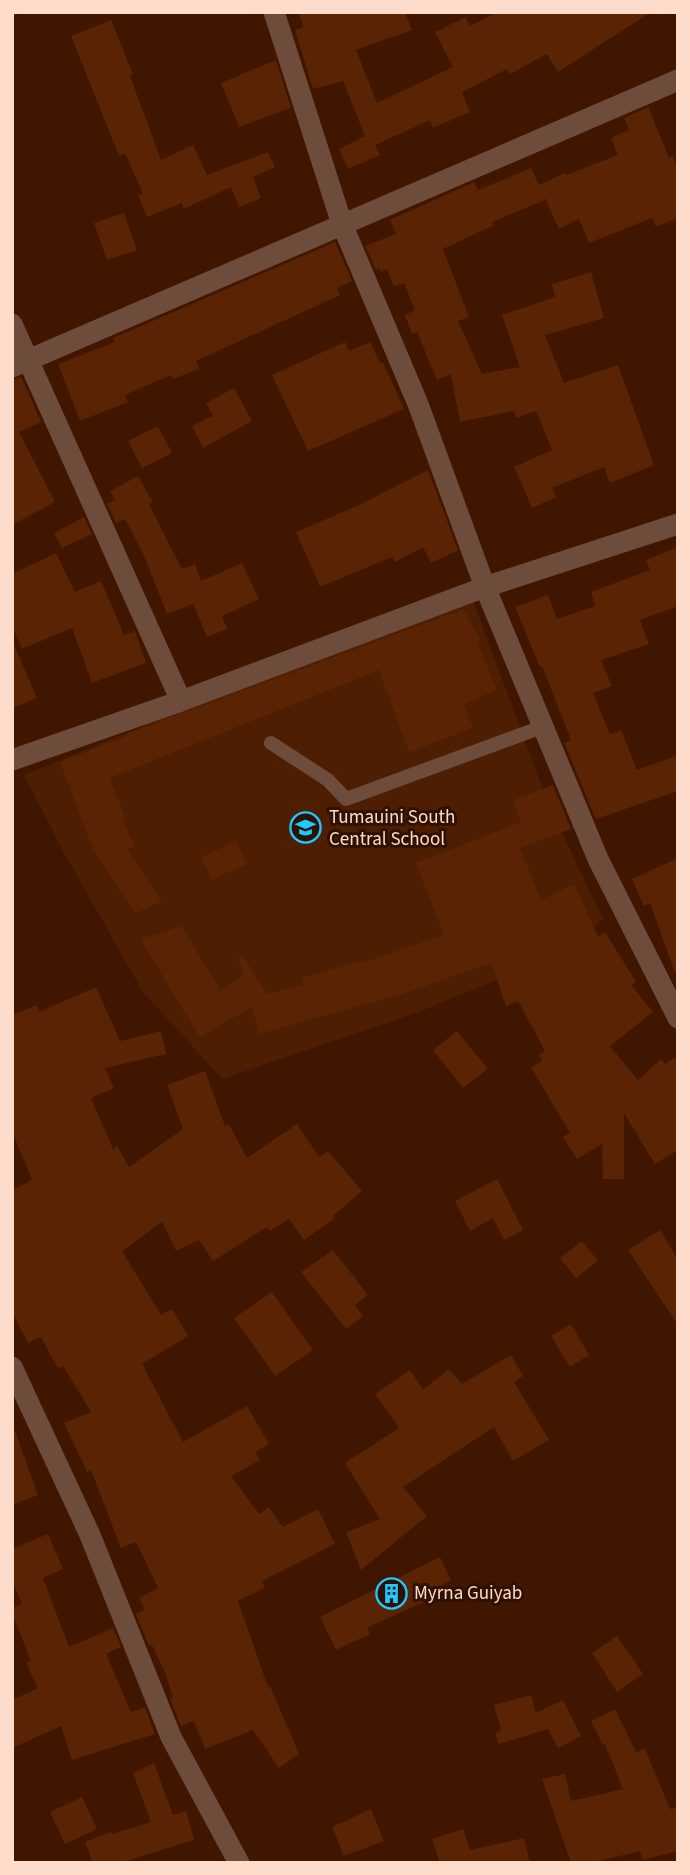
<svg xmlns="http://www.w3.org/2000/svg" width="690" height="1875" viewBox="0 0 690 1875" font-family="'Source Sans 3',sans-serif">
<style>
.built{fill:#4e1e03}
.building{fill:#5a2303}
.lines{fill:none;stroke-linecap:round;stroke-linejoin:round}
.service{stroke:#6d4c3c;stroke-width:14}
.minor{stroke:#6d4c3c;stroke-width:21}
.labels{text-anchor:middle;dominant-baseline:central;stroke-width:6;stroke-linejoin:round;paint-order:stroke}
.poi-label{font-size:19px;fill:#fedbcb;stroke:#2f1103;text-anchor:start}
</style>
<rect width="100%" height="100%" fill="#401601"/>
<path class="built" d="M470 593 548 803 603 919 566 952 416 1013 222 1079 143 992 64 853 24 775Z"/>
<path class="building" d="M299 12H405L412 30 356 50 377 103 453 67 435 32 465 17 470 26 498 12H651L558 72 547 54 510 74 507 69 462 92 470 112 433 128 430 120 375 145 380 155 348 169 339 149 365 136 343 81 313 89 295 30 303 27Z
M111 20 133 74 130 76 161 160 193 145 207 175 268 152 275 167 253 177 261 198 239 207 231 187 184 209 182 203 147 217 138 195 143 194 125 153 119 156 71 36Z
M276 60 291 108 239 127 221 83Z
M648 107 669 158 673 156 678 169V218L656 227 652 218 589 243 579 219 559 229 543 194 545 200 492 222 494 225 443 249 469 317 458 321 482 374 520 367 502 315 555 297 552 284 591 272 604 318 545 335 564 383 618 365 654 465 610 483 604 467 552 488 556 497 532 508 514 467 552 450 536 411 516 418 514 411 460 422 451 374 437 380 417 332 412 334 405 315 415 310 404 283 394 287 387 269 381 272 379 268 376 270 365 246 396 234 390 220 474 182 478 190 531 168 539 185 565 173 566 175 618 155 611 138 629 130 624 118Z
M124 213 137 250 107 260 94 223Z
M335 242 352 281 337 288 340 295 196 361 199 369 173 379 171 375 125 395 128 402 80 421 58 364 115 342 113 338Z
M345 342 349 351 370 342 380 363 383 362 404 409 308 451 272 375Z
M21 377 41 422 19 432 55 502 12 525V380Z
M234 388 252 421 203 448 192 426 213 416 206 403Z
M158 426 172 453 142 468 128 441Z
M428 470 458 550 431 563 423 547 395 562 392 557 320 587 296 532 359 505Z
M138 476 153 502 149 504 182 569 195 564 201 581 242 563 259 599 222 616 227 629 207 637 193 604 167 614 145 558 125 519 116 523 107 504 115 500 110 491Z
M84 517 92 534 62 548 54 533Z
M678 547V606L640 620 649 644 601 660 612 686 593 693 610 735 621 730 637 770 678 755V791L596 819 564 743 571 740 542 666 540 667 515 607 548 595 557 619 595 606 591 592 650 570 646 560Z
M56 553 75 592 101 581 124 635 135 631 146 663 92 683 72 628 22 649 12 626V574Z
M463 609 480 640 477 642 497 690 464 704 473 728 409 752 379 670 110 778 126 820 123 821 135 846 127 849 162 901 135 914 93 849 60 762 127 736 126 734Z
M12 640 37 698 12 708Z
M553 785 571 829 520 848 541 900 574 884 598 936 605 932 636 982 631 985 653 1012 610 1046 638 1080 661 1059 665 1064 678 1056V1150L655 1164 624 1113V1179H603L602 1144 577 1159 563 1137 570 1133 531 1067 542 1061 539 1055 545 1051 518 1001 506 1006 491 963 399 995 259 1034 252 1007 200 1037 140 939 181 926 221 990 243 976 238 958 243 956 267 994 303 984 301 978 361 961 362 963 444 935 416 863 521 822 513 800Z
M236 841 247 864 211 880 201 857Z
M678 858V973H675L650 903 644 906 632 879Z
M96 987 120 1041 161 1031 166 1054 105 1068 114 1088 91 1098 113 1149 117 1146 129 1167 183 1129 167 1085 205 1071 225 1126 229 1124 247 1158 297 1124 319 1157 328 1151 362 1191 333 1216 335 1218 304 1240 289 1219 270 1231 267 1227 213 1261 199 1240 176 1251 162 1222 122 1251 161 1315 172 1309 188 1336 142 1364 183 1442 247 1406 269 1444 255 1452 260 1460 231 1476 259 1514 269 1507 283 1527 318 1509 335 1544 262 1581 265 1588 238 1601 268 1687 270 1686 299 1754 279 1768 253 1730 205 1749 194 1721 181 1726 170 1699 173 1698 165 1672 152 1645 149 1646 136 1614 145 1610 139 1598 158 1588 136 1542 121 1548 91 1470 87 1472 64 1423 91 1412 63 1366 58 1369 41 1337 28 1343 12 1312V1190L32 1180 12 1131V1015L37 1005 39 1012Z
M457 1031 488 1069 463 1088 433 1050Z
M497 1179 523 1230 504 1240 493 1218 470 1231 455 1201Z
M660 1230 678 1260V1325L628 1250Z
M582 1241 598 1261 576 1278 560 1258Z
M333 1250 368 1295 355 1305 363 1316 346 1329 301 1272Z
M272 1292 313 1350 275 1376 234 1318Z
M571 1324 589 1355 570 1367 551 1336Z
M511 1355 523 1376 514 1382 549 1440 513 1461 494 1427 403 1487 427 1516 361 1570 346 1532 380 1519 345 1463 399 1428 375 1394 410 1370 423 1390 449 1369 462 1384Z
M12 1431H15L38 1495 12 1505Z
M48 1534 63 1569 43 1578 69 1647 113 1628 121 1647 106 1654 131 1712 145 1707 155 1734 72 1760 61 1726 12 1748V1700L38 1688 26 1663 31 1661 12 1613V1608L22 1604 12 1580V1549Z
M440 1557 451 1580 421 1596 424 1602 367 1628 370 1634 336 1650 320 1617Z
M617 1636 643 1674 617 1692 592 1653Z
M531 1695 536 1713 563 1700 581 1736 558 1748 548 1729 499 1744 495 1733 501 1730 494 1705Z
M615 1709 636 1752 645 1749 670 1809 678 1807V1851L642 1860 640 1851 591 1863H571L542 1779 565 1774 571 1801 623 1789 605 1744 603 1745 591 1721Z
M154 1763 173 1815 186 1811 194 1840 120 1863H93L85 1842 111 1832 112 1834 151 1822 133 1773Z
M82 1797 97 1829 65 1844 50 1812Z
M371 1809 384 1841 344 1856 332 1827Z
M463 1829 470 1850 524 1838 530 1863H455V1860L440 1863 432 1839Z"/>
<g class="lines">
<path class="service" d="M271 743 328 780 346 799 542 727"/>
<path class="minor" d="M274 12 342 224 418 404 485 587 598 859 678 1018
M12 324 181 701 485 587 678 524
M12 367 678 80
M12 760 181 701
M12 1367 90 1535 171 1737 239 1863"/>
</g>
<defs>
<symbol id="school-ring" viewBox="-11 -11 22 22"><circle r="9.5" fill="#2f1103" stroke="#1dc9fd" stroke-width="1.5"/><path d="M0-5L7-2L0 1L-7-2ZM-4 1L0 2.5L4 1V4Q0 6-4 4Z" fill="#1dc9fd"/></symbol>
<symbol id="building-ring" viewBox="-11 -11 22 22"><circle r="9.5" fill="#2f1103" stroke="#1dc9fd" stroke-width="1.5"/><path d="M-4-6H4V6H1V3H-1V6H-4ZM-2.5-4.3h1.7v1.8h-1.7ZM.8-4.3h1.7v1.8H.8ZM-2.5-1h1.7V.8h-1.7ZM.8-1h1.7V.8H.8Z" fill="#1dc9fd"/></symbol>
</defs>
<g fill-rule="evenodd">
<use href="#school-ring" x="288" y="810" width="35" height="35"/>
<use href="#building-ring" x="374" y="1576" width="35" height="35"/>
</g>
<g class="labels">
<g class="poi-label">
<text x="329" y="817">Tumauini South<tspan x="329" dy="22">Central School</tspan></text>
<text x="414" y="1593">Myrna Guiyab</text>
</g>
</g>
<rect width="690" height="1875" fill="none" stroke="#fedbcb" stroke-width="28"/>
</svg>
